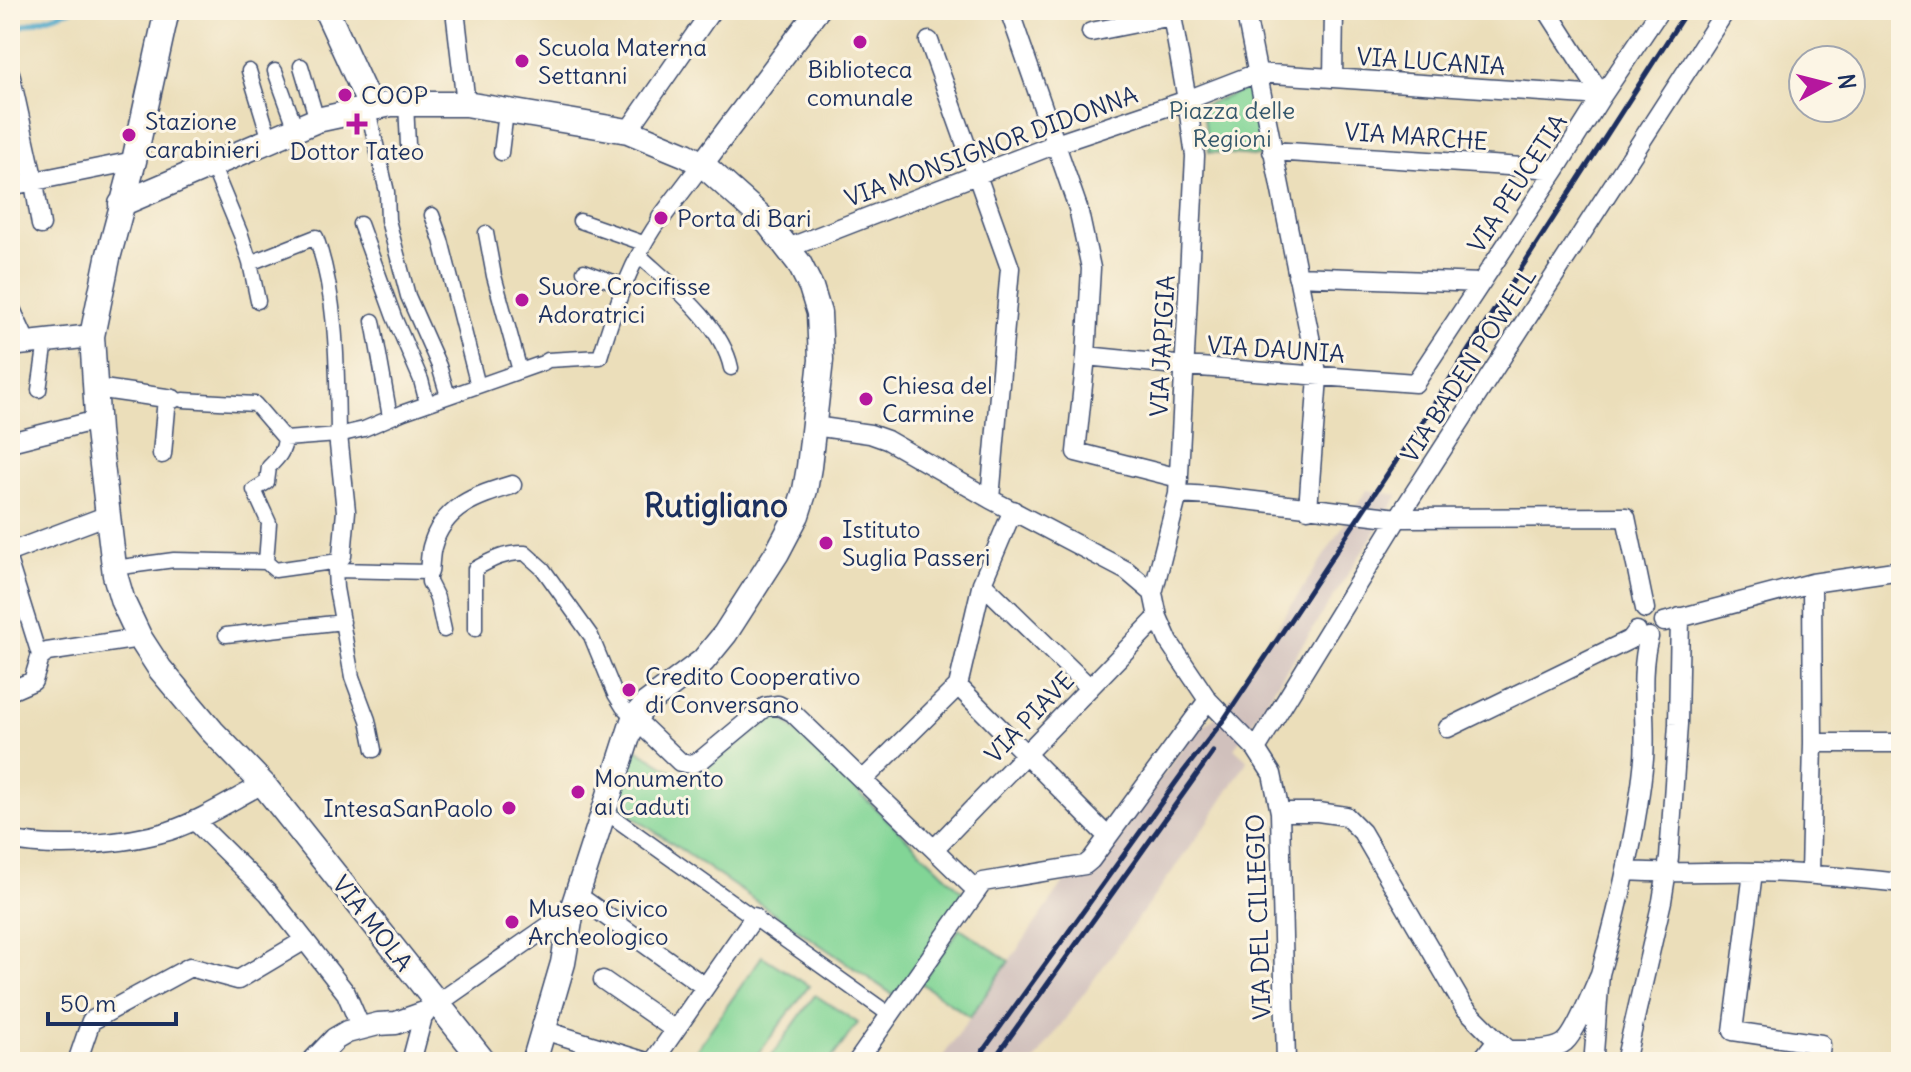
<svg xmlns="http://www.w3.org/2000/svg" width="1911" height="1072" viewBox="0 0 1911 1072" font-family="Delius,sans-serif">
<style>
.industrial{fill:#d0c0bc}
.green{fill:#82d596;stroke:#4e827a;stroke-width:2}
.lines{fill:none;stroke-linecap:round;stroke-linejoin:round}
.stream{stroke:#4ba7c9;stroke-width:5}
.pedestrian-casing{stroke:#3a496c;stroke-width:17}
.minor-casing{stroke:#3a496c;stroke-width:21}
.tertiary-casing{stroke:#3a496c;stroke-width:25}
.secondary-casing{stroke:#3a496c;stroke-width:27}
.pedestrian{stroke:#fff;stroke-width:14}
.minor{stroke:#fff;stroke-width:18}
.tertiary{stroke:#fff;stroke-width:22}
.secondary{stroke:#fff;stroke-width:24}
.rail{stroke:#1b2f5e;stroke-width:5}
.poi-dot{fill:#b5179e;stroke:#fcf5e5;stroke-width:3}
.labels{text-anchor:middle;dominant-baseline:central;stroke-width:6;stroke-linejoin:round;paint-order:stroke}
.poi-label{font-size:24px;fill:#1b2f5e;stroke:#fcf5e5;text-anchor:start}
.street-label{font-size:24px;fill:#1b2f5e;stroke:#fcf5e5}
.park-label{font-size:24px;fill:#35586c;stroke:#fcf5e5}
.district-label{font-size:32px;font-weight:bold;fill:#1b2f5e;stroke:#fcf5e5}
</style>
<rect width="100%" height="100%" fill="#fcf5e5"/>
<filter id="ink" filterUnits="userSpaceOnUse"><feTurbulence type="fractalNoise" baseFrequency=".0125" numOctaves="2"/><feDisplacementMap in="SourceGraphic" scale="16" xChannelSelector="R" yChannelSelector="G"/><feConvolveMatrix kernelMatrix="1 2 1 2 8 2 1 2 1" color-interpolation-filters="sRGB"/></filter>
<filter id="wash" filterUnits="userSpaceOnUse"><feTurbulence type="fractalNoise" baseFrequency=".006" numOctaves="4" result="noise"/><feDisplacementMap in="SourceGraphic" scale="32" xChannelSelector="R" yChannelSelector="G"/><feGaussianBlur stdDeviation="1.8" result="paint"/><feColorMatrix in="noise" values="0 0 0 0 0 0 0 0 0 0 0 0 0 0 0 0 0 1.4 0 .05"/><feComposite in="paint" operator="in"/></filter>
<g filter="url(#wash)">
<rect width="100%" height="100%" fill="#ebdeba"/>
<path class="industrial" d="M1367 490 1399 495 1250 726 1234 748 1248 760 1208 822 1034 1062H939L1072 871 1095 872 1190 737 1214 718 1232 696Z"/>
<path class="green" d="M1252 87 1266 157 1209 152 1202 106Z
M778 715 966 895 895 996 613 803 633 747 685 779 703 770Z
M960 928 1009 961 970 1017 921 983Z
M762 956 809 986 752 1062H688Z
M815 995 858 1023 829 1062H767Z"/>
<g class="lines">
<path class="stream" d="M10 30 71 10"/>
</g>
</g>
<g filter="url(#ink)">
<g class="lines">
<defs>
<path id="pedestrian" d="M301 66 317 120
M249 71 270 140
M275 71 296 129
M406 103 408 145
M368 110 387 192 388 220 408 296 439 366 448 396
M501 153 506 112
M212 165 241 235 250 263 258 301
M432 215 441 240 478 386
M580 221 643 243
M360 224 394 317 421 380 427 403
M486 233 494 276 520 371
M639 255C670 284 722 324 731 368
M250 263 316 237C338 300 337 369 338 435
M584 271 624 286
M373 321 390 417
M39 390 46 341
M183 400 255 404 285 439 338 435 364 429 404 412 543 363 548 360 600 357C615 308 631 259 661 218
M342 556 335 570 336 588 352 677 368 720 374 750
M10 562 40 658
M266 562 269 523 254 490 267 482 269 467C278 458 284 452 285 439
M266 562 275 570 339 561
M114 568 174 560 266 562
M335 570 429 572V582L437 598 444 630
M475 629V569C491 560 506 552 525 553L543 569 591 636 615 694 623 707 634 718
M226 635 343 622
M603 810 890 1015"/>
<path id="minor" d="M455 10 466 104
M1009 10 1078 208 1091 268 1086 356 1076 452 1179 478
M1245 10 1318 377 1308 509
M1547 10 1602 96
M1091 32 1172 16
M929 41 1010 268 990 499
M10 73 34 182 41 225
M1333 78 1334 10
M628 131 712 10
M1272 151 1556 169
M10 186 134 161
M661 218 702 164
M788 248 1056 144 1187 100 1257 73 1602 96
M1297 276 1481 283
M10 307 27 344
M1086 356 1186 366 1415 383 1556 169 1602 96 1660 10
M96 388 173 399
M814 426 870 434 887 440 990 499 1127 571 1153 593 1158 617 1169 642 1208 700 1256 749 1272 774 1280 812 1286 1062
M338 435 346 511 342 556
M10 442 97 420
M162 454 167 398
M1178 494 1212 496 1398 518 1626 517 1645 609
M10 552 108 515
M429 572C430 564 430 554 432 547 443 506 476 496 512 485
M982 583 1090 688
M1153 593 1178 494 1195 156 1187 100 1171 10
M1664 622 1812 583 1901 570
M958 686 1108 837
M10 691 33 681 40 658 47 652 140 638
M634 718 680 762 691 764 701 760 765 707 778 705 792 712 977 891
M1448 728 1631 639 1637 631
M1813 743H1901
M1256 749 1398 518 1726 10
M863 780 958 686 982 583 1013 510
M1280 812H1318L1346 816 1362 832 1464 1007 1497 1040 1509 1050
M194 820 268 893 346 993 361 1028
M10 840C53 850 126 844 169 831 202 820 232 800 263 784
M934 849 1158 617
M1626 871C1670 874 1714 871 1758 872 1806 873 1853 878 1901 883
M1753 872 1733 1031 1821 1044 1819 1062
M1810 874 1813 743 1812 583
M577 895 705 987
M1600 974C1620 903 1637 832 1644 759 1647 719 1638 676 1649 637
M603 980 675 1030
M543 1030 647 1062
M77 1062 91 1021 190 967 238 980 305 940
M411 1062 424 1013 572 910
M653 1062 754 917
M857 1062 983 882 1085 865 1091 860 1208 700
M1480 1062 1497 1040
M1528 1062 1509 1050C1524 1050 1554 1052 1565 1042 1576 1033 1593 989 1600 974L1594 1053
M1625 1062 1662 901 1669 858 1678 724 1680 617"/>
<path id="tertiary" d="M702 164 818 10
M10 345 92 336
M313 1062 335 1039 347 1032 378 1024 396 1023 424 1013"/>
<path id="secondary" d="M167 10 134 161 108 258 92 336 98 431 115 575 123 602 140 638 160 669 212 731 263 784 484 1062
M326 10 366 97 368 110
M121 204 317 120 391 104H466L628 131 686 155 702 164 768 223 799 263 811 287 819 313 821 360 809 467 805 490 797 515 777 553 725 634 703 661 646 704 634 718 572 910 563 963 534 1062"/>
</defs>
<use href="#pedestrian" class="pedestrian-casing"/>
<use href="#minor" class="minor-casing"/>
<use href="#tertiary" class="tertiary-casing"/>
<use href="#secondary" class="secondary-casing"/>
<use href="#pedestrian" class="pedestrian"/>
<use href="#minor" class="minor"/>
<use href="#tertiary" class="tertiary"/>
<use href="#secondary" class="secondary"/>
<path class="rail" d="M975 1062 1184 771 1225 718 1434 404 1687 10
M992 1062 1213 752"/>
</g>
</g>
<g class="poi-dot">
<circle cx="860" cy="42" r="8"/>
<circle cx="522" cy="61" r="8"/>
<circle cx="345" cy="95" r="8"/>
<path d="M353 112h8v8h8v8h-8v8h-8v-8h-8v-8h8z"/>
<circle cx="129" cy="135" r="8"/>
<circle cx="661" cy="218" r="8"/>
<circle cx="522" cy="300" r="8"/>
<circle cx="866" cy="399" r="8"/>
<circle cx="826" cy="543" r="8"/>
<circle cx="629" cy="690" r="8"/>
<circle cx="578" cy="792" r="8"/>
<circle cx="509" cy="808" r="8"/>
<circle cx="512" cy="922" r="8"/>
</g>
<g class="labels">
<g class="poi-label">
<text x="538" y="47">Scuola Materna<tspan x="538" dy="28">Settanni</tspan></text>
<text x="860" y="69" text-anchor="middle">Biblioteca<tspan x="860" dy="28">comunale</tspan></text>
<text x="361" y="95">COOP</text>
<text x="145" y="121">Stazione<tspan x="145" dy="28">carabinieri</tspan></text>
<text x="357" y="151" text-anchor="middle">Dottor Tateo</text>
<text x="677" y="218">Porta di Bari</text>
<text x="538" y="286">Suore Crocifisse<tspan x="538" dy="28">Adoratrici</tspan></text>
<text x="882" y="385">Chiesa del<tspan x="882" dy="28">Carmine</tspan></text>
<text x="842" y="529">Istituto<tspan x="842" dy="28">Suglia Passeri</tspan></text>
<text x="645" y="676">Credito Cooperativo<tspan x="645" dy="28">di Conversano</tspan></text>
<text x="594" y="778">Monumento<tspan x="594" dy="28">ai Caduti</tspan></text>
<text x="493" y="808" text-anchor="end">IntesaSanPaolo</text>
<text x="528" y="908">Museo Civico<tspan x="528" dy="28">Archeologico</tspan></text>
</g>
<g class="street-label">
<text transform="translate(1431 61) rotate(4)">VIA LUCANIA</text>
<text transform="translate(1416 136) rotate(4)">VIA MARCHE</text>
<text transform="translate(991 146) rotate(-20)">VIA MONSIGNOR DIDONNA</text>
<text transform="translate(1517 183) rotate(-57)">VIA PEUCETIA</text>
<text transform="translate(1162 346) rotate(-87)">VIA JAPIGIA</text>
<text transform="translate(1276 349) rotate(4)">VIA DAUNIA</text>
<text transform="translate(1468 365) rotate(-57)">VIA BADEN POWELL</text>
<text transform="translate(1029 717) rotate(-46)">VIA PIAVE</text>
<text transform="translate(1258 917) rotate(-92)">VIA DEL CILIEGIO</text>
<text transform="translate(373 923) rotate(52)">VIA MOLA</text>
</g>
<g class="park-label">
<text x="1232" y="110">Piazza delle<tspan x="1232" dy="28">Regioni</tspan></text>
</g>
<g class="district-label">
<text x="716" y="505">Rutigliano</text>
</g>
</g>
<rect width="1911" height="1072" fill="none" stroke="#fcf5e5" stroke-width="40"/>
<g transform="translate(1827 84) rotate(83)"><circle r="38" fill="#fcf5e5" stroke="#a2a6af" stroke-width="2"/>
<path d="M0-6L14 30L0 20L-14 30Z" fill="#b5179e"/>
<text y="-12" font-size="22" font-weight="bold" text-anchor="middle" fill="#1b2f5e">N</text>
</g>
<path d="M48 1012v12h128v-12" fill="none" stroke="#1b2f5e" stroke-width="4"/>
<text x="60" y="1012" font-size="24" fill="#1b2f5e" stroke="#fcf5e5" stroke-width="6" paint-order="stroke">50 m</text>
</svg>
